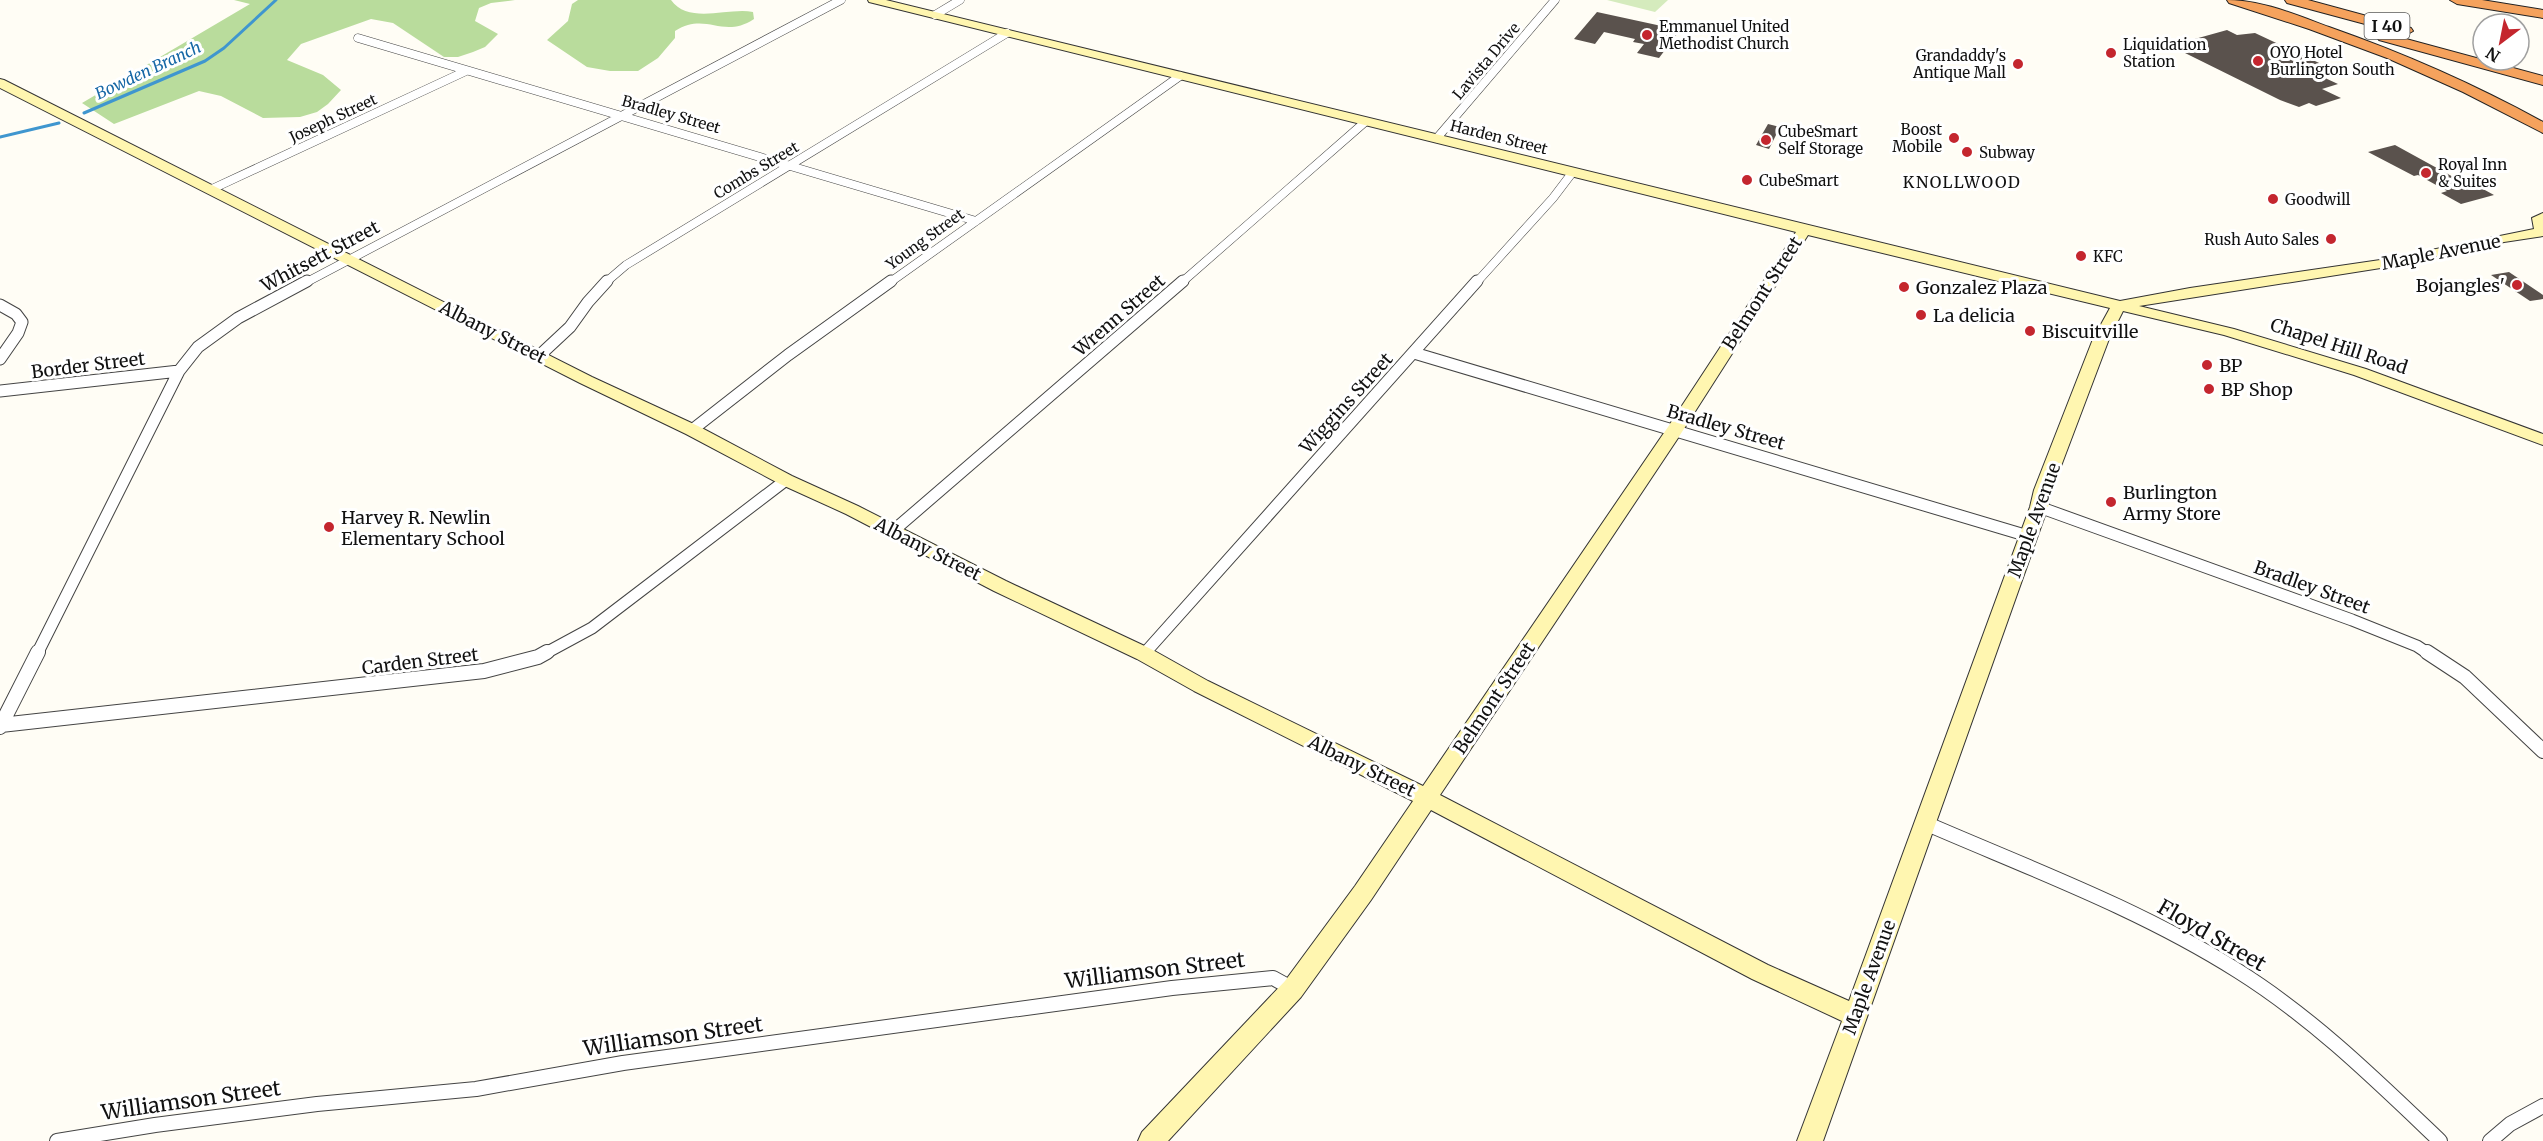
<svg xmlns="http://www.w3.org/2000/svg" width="2543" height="1141" viewBox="0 0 2543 1141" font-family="Merriweather,serif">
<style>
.green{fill:#d5ebbd}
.forest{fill:#b9dc9c}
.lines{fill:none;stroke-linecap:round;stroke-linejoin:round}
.stream{stroke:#3f96cf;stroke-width:3}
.building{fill:#5a524d}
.street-far2-casing{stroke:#444;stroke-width:9}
.street-far1-casing{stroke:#444;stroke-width:13}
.street-casing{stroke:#444;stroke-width:16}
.secondary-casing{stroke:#333;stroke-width:2}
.highway-casing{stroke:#222;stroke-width:2}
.street-far2{stroke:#fff;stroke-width:8}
.street-far1{stroke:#fff;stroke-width:11}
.street{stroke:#fff;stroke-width:14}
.secondary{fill:#fff6b0;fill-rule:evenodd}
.highway{fill:#f5a25d;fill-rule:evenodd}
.poi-dot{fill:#c4262e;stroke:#fff;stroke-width:2}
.labels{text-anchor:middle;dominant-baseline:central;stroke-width:6;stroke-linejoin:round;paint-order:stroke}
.far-poi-label{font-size:15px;fill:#111;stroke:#fff;text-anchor:start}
.far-street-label{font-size:15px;fill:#111;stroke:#fff}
.shield{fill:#fff;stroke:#585858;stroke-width:1.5}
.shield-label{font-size:16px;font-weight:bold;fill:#111}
.far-water-label{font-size:16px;font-style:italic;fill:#1768a6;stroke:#fff}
.far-neighbourhood-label{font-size:16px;letter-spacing:1.5px;fill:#111;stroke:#fff}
.street-label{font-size:18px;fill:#111;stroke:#fff}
.poi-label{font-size:18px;fill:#111;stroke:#fff;text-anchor:start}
.near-street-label{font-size:21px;fill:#111;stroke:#fff}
</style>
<rect width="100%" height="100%" fill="#fffdf5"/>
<path class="green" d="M1607 0H1668L1655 12Z"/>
<path class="forest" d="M234 0H515L491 3 479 8 475 21 498 34 485 47 473 52 458 57H444L393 23 371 19 301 44 287 60 323 75 341 90 328 104 317 112 300 117 263 118 221 96 199 91 114 124 82 103 250 4Z
M578 0H671C689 25 728 7 753 12L754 19C722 40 707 11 675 31V38L658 58 638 71H610L587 67 547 40 568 21 572 4Z"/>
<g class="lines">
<path class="stream" d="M84 113 205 61 224 48 276 0
M0 137 59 123"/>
</g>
<path class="building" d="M1597 12 1680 30 1659 58 1637 53 1644 44 1633 42 1635 39 1604 32 1595 44 1574 39Z
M2227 30 2237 35 2255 33 2332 69 2322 72 2330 76 2325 78 2338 84 2322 89 2341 98 2316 106 2309 103 2299 107 2280 100 2185 53 2188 52 2185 50 2194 47 2184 42Z
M1768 124 1780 127 1769 149 1756 145Z
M2395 145 2466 184 2472 183 2494 195 2461 204 2441 193 2447 191 2418 175 2414 176 2368 152Z
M2509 272 2543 295V299L2530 301 2491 275Z"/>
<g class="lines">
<defs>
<path id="street-far2" d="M935 15 960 0
M358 38 976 221
M1437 138 1555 0
M212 189 466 71
M305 283 841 0
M605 283 626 265 1007 33
M889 283 1180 76
M1181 283 1365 122
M1476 283 1553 198 1572 173"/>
<path id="street-far1" d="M0 305 16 314 22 322 18 333 0 359
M1414 353 2028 536
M540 355 570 327 588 302 607 281
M0 391 179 371
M692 430 788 355 891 281
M2039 507 2352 620 2417 646 2429 654
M893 531 1183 281
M37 654 179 371 198 347 238 318 307 281
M544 654 592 628 786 480
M1144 654 1477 281"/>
<path id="street" d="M2427 652 2465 677 2543 751
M1 725 484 671 538 657 547 652
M0 727 38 652
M1925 823C2031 869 2140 909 2238 971 2313 1018 2376 1080 2440 1141
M57 1141 155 1125 317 1104 476 1089 623 1063 1172 988 1273 978 1293 989
M2490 1141 2510 1124 2543 1106"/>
<path id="secondary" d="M868 0H886L2120 301 2190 288 2387 259 2534 229 2532 218 2543 213V236L2504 242 2387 267 2139 306 2234 329 2366 369 2543 434V445L2354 375 2224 335 2123 311 2109 339 2052 490 2048 507 1823 1141H1797L1842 1021 1752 979 1431 810 1371 900 1301 997 1168 1141H1138L1142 1132 1285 981 1355 886 1413 801 1194 691 1137 659 994 591 846 514 780 484 686 434 580 383 0 88V79L4 80 592 377 698 426 792 476 858 506 1006 581 1151 649 1208 681 1423 786 1668 427 1796 232 869 2ZM1808 235 2110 308 2093 339 2034 490 2030 507 1849 1001 1768 965 1440 795 1680 435Z"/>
<path id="highway" d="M2227 0C2262 0 2296 15 2329 27 2403 53 2474 84 2543 122V133L2463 92 2387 58 2309 29 2229 3Z
M2285 0H2308L2411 28 2413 31 2406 35 2287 3Z
M2450 0H2482L2543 10V18L2457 4Z
M2384 33 2543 76V85L2379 40 2377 37Z"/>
</defs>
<use href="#street-far2" class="street-far2-casing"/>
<use href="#street-far1" class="street-far1-casing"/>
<use href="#street" class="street-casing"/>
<use href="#secondary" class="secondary-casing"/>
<use href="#highway" class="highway-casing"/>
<use href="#street-far2" class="street-far2"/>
<use href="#street-far1" class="street-far1"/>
<use href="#street" class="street"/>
<use href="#secondary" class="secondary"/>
<use href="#highway" class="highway"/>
</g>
<g class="poi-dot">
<circle cx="1647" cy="35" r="6"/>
<circle cx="2111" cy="53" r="6"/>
<circle cx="2258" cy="61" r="6"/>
<circle cx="2018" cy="64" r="6"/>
<circle cx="1954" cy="138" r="6"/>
<circle cx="1766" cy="140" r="6"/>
<circle cx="1967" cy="152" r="6"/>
<circle cx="2426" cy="173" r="6"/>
<circle cx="1747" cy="180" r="6"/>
<circle cx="2273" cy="199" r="6"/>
<circle cx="2331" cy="239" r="6"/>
<circle cx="2081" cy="256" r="6"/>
<circle cx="2517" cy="285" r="6"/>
<circle cx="1904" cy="287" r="6"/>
<circle cx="1921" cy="315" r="6"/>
<circle cx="2030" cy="331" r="6"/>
<circle cx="2207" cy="365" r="6"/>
<circle cx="2209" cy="389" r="6"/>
<circle cx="2111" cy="502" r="6"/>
<circle cx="329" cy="527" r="6"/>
</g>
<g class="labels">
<g class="far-poi-label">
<text x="1659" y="26">Emmanuel United<tspan x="1659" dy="17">Methodist Church</tspan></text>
<text x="2123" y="44">Liquidation<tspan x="2123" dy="17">Station</tspan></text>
<text x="2270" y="52">OYO Hotel<tspan x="2270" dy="17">Burlington South</tspan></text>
<text x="2006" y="55" text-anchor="end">Grandaddy's<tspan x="2006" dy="17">Antique Mall</tspan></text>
<text x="1942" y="129" text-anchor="end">Boost<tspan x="1942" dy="17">Mobile</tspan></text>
<text x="1778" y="131">CubeSmart<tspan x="1778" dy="17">Self Storage</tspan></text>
<text x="1979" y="152">Subway</text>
<text x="2438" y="164">Royal Inn<tspan x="2438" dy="17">&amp; Suites</tspan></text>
<text x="1759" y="180">CubeSmart</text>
<text x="2285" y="199">Goodwill</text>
<text x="2319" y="239" text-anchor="end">Rush Auto Sales</text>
<text x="2093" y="256">KFC</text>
</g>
<g class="far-street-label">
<text transform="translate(1486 61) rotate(-50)">Lavista Drive</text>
<text transform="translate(671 114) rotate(16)">Bradley Street</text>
<text transform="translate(333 118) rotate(-25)">Joseph Street</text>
<text transform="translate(1499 137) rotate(14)">Harden Street</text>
<text transform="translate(756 170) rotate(-31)">Combs Street</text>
<text transform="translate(925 239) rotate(-36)">Young Street</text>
</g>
<rect class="shield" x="2364.5" y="13" width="45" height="26" rx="4.5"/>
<g class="shield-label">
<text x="2387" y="26">I 40</text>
</g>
<g class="far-water-label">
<text transform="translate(148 70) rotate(-25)">Bowden Branch</text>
</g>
<g class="far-neighbourhood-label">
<text x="1962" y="182">KNOLLWOOD</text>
</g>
<g class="street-label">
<text transform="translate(2441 252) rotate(-11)">Maple Avenue</text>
<text transform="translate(320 256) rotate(-28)">Whitsett Street</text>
<text transform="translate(1762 293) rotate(-57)">Belmont Street</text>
<text transform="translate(1119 315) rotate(-41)">Wrenn Street</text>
<text transform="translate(493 332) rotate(27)">Albany Street</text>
<text transform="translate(2339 346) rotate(18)">Chapel Hill Road</text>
<text transform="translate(88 365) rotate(-7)">Border Street</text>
<text transform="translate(1346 403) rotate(-48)">Wiggins Street</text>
<text transform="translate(1726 427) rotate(16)">Bradley Street</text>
<text transform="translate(2034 520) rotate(-70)">Maple Avenue</text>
<text transform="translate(928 549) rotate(27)">Albany Street</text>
<text transform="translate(2312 587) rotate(20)">Bradley Street</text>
<text transform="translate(420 661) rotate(-7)">Carden Street</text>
<text transform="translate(1494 698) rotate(-56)">Belmont Street</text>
<text transform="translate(1362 766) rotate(26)">Albany Street</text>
<text transform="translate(1869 977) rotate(-70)">Maple Avenue</text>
</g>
<g class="poi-label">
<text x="2505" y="285" text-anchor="end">Bojangles'</text>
<text x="1916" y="287">Gonzalez Plaza</text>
<text x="1933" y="315">La delicia</text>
<text x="2042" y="331">Biscuitville</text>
<text x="2219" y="365">BP</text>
<text x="2221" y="389">BP Shop</text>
<text x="2123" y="492">Burlington<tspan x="2123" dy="21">Army Store</tspan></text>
<text x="341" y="517">Harvey R. Newlin<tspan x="341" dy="21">Elementary School</tspan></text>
</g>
<g class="near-street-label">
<text transform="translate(2212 935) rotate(30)">Floyd Street</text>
<text transform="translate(1155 970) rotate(-7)">Williamson Street</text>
<text transform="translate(673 1036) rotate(-8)">Williamson Street</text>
<text transform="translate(191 1100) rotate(-8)">Williamson Street</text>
</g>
</g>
<g transform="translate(2501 42) rotate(212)"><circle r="28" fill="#ffffff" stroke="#a0a0a0" stroke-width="1.5"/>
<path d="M0-4.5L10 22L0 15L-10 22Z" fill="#c4262e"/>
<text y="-9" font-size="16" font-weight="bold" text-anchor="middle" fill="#111111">N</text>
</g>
</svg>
